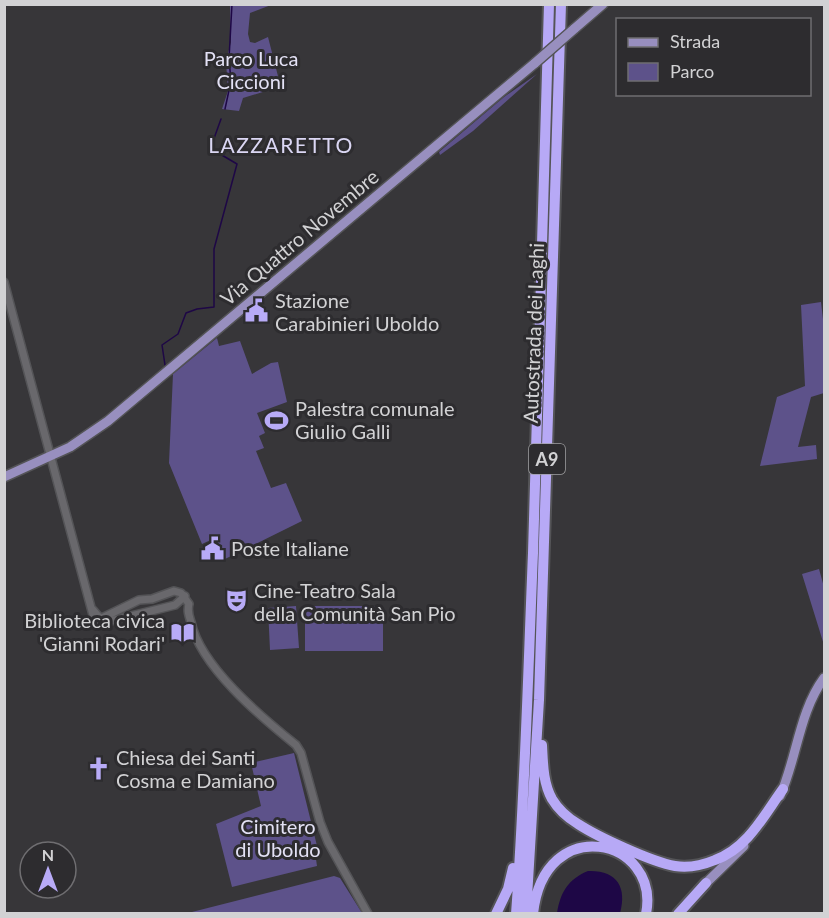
<svg xmlns="http://www.w3.org/2000/svg" width="829" height="918" viewBox="0 0 829 918" font-family="Lato,sans-serif">
<style>
.green{fill:#5d528a}
.water{fill:#1e0746}
.lines{fill:none;stroke-linecap:round;stroke-linejoin:round}
.stream{stroke:#1e0746;stroke-width:1.5}
.tertiary-casing{stroke:#545457;stroke-width:10}
.primary-casing{stroke:#545457;stroke-width:12}
.motorway-casing{stroke:#545457;stroke-width:14}
.tertiary{stroke:#69686c;stroke-width:7}
.primary{stroke:#988fbf;stroke-width:9}
.motorway{stroke:#b7a9f6;stroke-width:10}
.primary-bridge-casing{stroke:#545457;stroke-width:12;stroke-linecap:butt}
.primary-bridge{stroke:#988fbf;stroke-width:9}
.labels{text-anchor:middle;dominant-baseline:central;stroke-width:6;stroke-linejoin:round;paint-order:stroke}
.shield{fill:#2d2c2f;stroke:#a0a0a2;stroke-width:1.5}
.shield-label{font-size:18px;font-weight:bold;fill:#d2d2d4}
.park-label{font-size:20px;fill:#e3e1f5;stroke:#2d2c2f}
.street-label{font-size:20px;fill:#d2d2d4;stroke:#2d2c2f}
.poi-label{font-size:20px;fill:#d2d2d4;stroke:#2d2c2f;text-anchor:start}
.neighbourhood-label{font-size:21px;letter-spacing:1.5px;fill:#dbd7f4;stroke:#2d2c2f}
</style>
<rect width="100%" height="100%" fill="#373639"/>
<path class="green" d="M230 5H271L250 13 248 34 250 42 255 43 268 37 280 84 279 87 243 98 239 111 222 109 228 91 226 61 231 42Z
M537 74 473 131 440 155 439 152 504 97Z
M821 302 824 328V393L811 397 798 447 816 445 817 459 760 466 777 397 805 386 801 305Z
M217 338 219 346 240 341 252 374 271 363 278 362 287 402 257 413 265 433 259 436 264 448 256 451 271 488 286 483 302 521 225 559 215 538 202 544 169 463 173 374Z
M819 569 824 587V645L802 574Z
M296 606 299 648 270 650 268 608Z
M305 606H383V651H305Z
M294 753 320 858 316 859 317 866 232 887 216 824 261 806 251 763Z
M334 876 340 878 362 913H188Z"/>
<path class="water" d="M588 871C617 870 627 887 620 913H557C560 893 568 879 588 871Z"/>
<g class="lines">
<path class="stream" d="M225 109 231 81 229 59 232 4
M165 365 162 345 178 334 186 313 197 309 214 307V249L237 164 215 151 212 144 221 119"/>
<defs>
<path id="tertiary" d="M4 282 93 615 99 624
M93 610 99 617 102 618 139 600 152 599 174 591 181 593 189 604C187 611 189 616 191 622 200 666 261 717 296 745L301 753 320 822 328 842 368 914
M99 624 175 605 185 596"/>
<path id="primary" d="M574 29 603 4
M4 477 70 447 108 421 535 63
M780 796C797 758 799 712 824 678
M703 886 744 846"/>
<path id="motorway" d="M542 745C543 764 543 783 552 799 558 809 568 818 578 824 598 837 652 862 675 866 688 868 703 865 715 860 748 848 764 815 783 789
M496 914 508 889 513 868
M516 914C525 793 528 673 533 553 539 370 545 187 549 4
M526 914 539 700 561 4
M533 914C544 811 661 838 646 914
M678 914 706 883"/>
</defs>
<use href="#tertiary" class="tertiary-casing"/>
<use href="#primary" class="primary-casing"/>
<use href="#motorway" class="motorway-casing"/>
<use href="#tertiary" class="tertiary"/>
<use href="#primary" class="primary"/>
<use href="#motorway" class="motorway"/>
<defs>
<path id="primary-bridge" d="M535 63 574 29"/>
</defs>
<use href="#primary-bridge" class="primary-bridge-casing"/>
<use href="#primary-bridge" class="primary-bridge"/>
</g>
<defs>
<symbol id="civic-bare" viewBox="-9 -9 18 18"><path d="M-.6-6.5H3V-4.5H.6V-3L4-1V1h2V6H-6V1h2V-1L-.6-3ZM-1.2 2.5V6h2.4V2.5Z" fill="#b8abf7" stroke="#2d2c2f" stroke-width="2.5" paint-order="stroke"/></symbol>
<symbol id="stadium-bare" viewBox="-9 -9 18 18"><path d="M0-5a6.5 5 0 1 0 0 10a6.5 5 0 1 0 0-10ZM-3.5-1.8h7v3.6h-7Z" fill="#b8abf7" stroke="#2d2c2f" stroke-width="2.5" paint-order="stroke"/></symbol>
<symbol id="theatre-bare" viewBox="-9 -9 18 18"><path d="M-5-5.5Q0-4 5-5.5V0Q5 5 0 6Q-5 5-5 0ZM-3.3-2.5H-1v1.5H-3.3ZM1-2.5H3.3v1.5H1ZM-2.8 1Q0 5.5 2.8 1Z" fill="#b8abf7" stroke="#2d2c2f" stroke-width="2.5" paint-order="stroke"/></symbol>
<symbol id="library-bare" viewBox="-9 -9 18 18"><path d="M-6-4Q-3-5.5-.7-3.5V5Q-3 3-6 4ZM6-4Q3-5.5 .7-3.5V5Q3 3 6 4Z" fill="#b8abf7" stroke="#2d2c2f" stroke-width="2.5" paint-order="stroke"/></symbol>
<symbol id="church-bare" viewBox="-9 -9 18 18"><path d="M-1.2-6h2.4v3.5h3.3v2.4h-3.3V6h-2.4V-.1h-3.3v-2.4h3.3Z" fill="#b8abf7" stroke="#2d2c2f" stroke-width="2.5" paint-order="stroke"/></symbol>
</defs>
<g fill-rule="evenodd">
<use href="#civic-bare" x="240" y="294" width="33" height="33"/>
<use href="#stadium-bare" x="260" y="404" width="33" height="33"/>
<use href="#civic-bare" x="196" y="532" width="33" height="33"/>
<use href="#theatre-bare" x="220" y="584" width="33" height="33"/>
<use href="#library-bare" x="166" y="616" width="33" height="33"/>
<use href="#church-bare" x="82" y="752" width="33" height="33"/>
</g>
<g class="labels">
<rect class="shield" x="529" y="444" width="36" height="30" rx="4.5"/>
<g class="shield-label">
<text x="547" y="459">A9</text>
</g>
<g class="park-label">
<text x="251" y="58">Parco Luca<tspan x="251" dy="23">Ciccioni</tspan></text>
<text x="278" y="826">Cimitero<tspan x="278" dy="23">di Uboldo</tspan></text>
</g>
<g class="street-label">
<text transform="translate(299 237) rotate(-40)">Via Quattro Novembre</text>
<text transform="translate(533 333) rotate(-88)">Autostrada dei Laghi</text>
</g>
<g class="poi-label">
<text x="275" y="300">Stazione<tspan x="275" dy="23">Carabinieri Uboldo</tspan></text>
<text x="295" y="408">Palestra comunale<tspan x="295" dy="23">Giulio Galli</tspan></text>
<text x="231" y="548">Poste Italiane</text>
<text x="254" y="590">Cine-Teatro Sala<tspan x="254" dy="23">della Comunità San Pio</tspan></text>
<text x="165" y="620" text-anchor="end">Biblioteca civica<tspan x="165" dy="23">'Gianni Rodari'</tspan></text>
<text x="116" y="757">Chiesa dei Santi<tspan x="116" dy="23">Cosma e Damiano</tspan></text>
</g>
<g class="neighbourhood-label">
<text x="281" y="144">LAZZARETTO</text>
</g>
</g>
<rect width="829" height="918" fill="none" stroke="#d2d2d4" stroke-width="12"/>
<rect x="616" y="18" width="195" height="78" fill="#2d2c2f" stroke="#6f6e71" stroke-width="1.5"/>
<rect x="628" y="38" width="30" height="9" fill="#988fbf" stroke="#6f6e71" stroke-width="1.5"/>
<text x="670" y="48" font-size="18" fill="#d2d2d4">Strada</text>
<rect x="628" y="63" width="30" height="18" fill="#5d528a" stroke="#6f6e71" stroke-width="1.5"/>
<text x="670" y="78" font-size="18" fill="#d2d2d4">Parco</text>
<g transform="translate(48 870)"><circle r="28" fill="#2d2c2f" stroke="#6f6e71" stroke-width="1.5"/>
<path d="M0-4.5L10 22L0 15L-10 22Z" fill="#b8abf7"/>
<text y="-9" font-size="16" font-weight="bold" text-anchor="middle" fill="#d2d2d4">N</text>
</g>
</svg>
